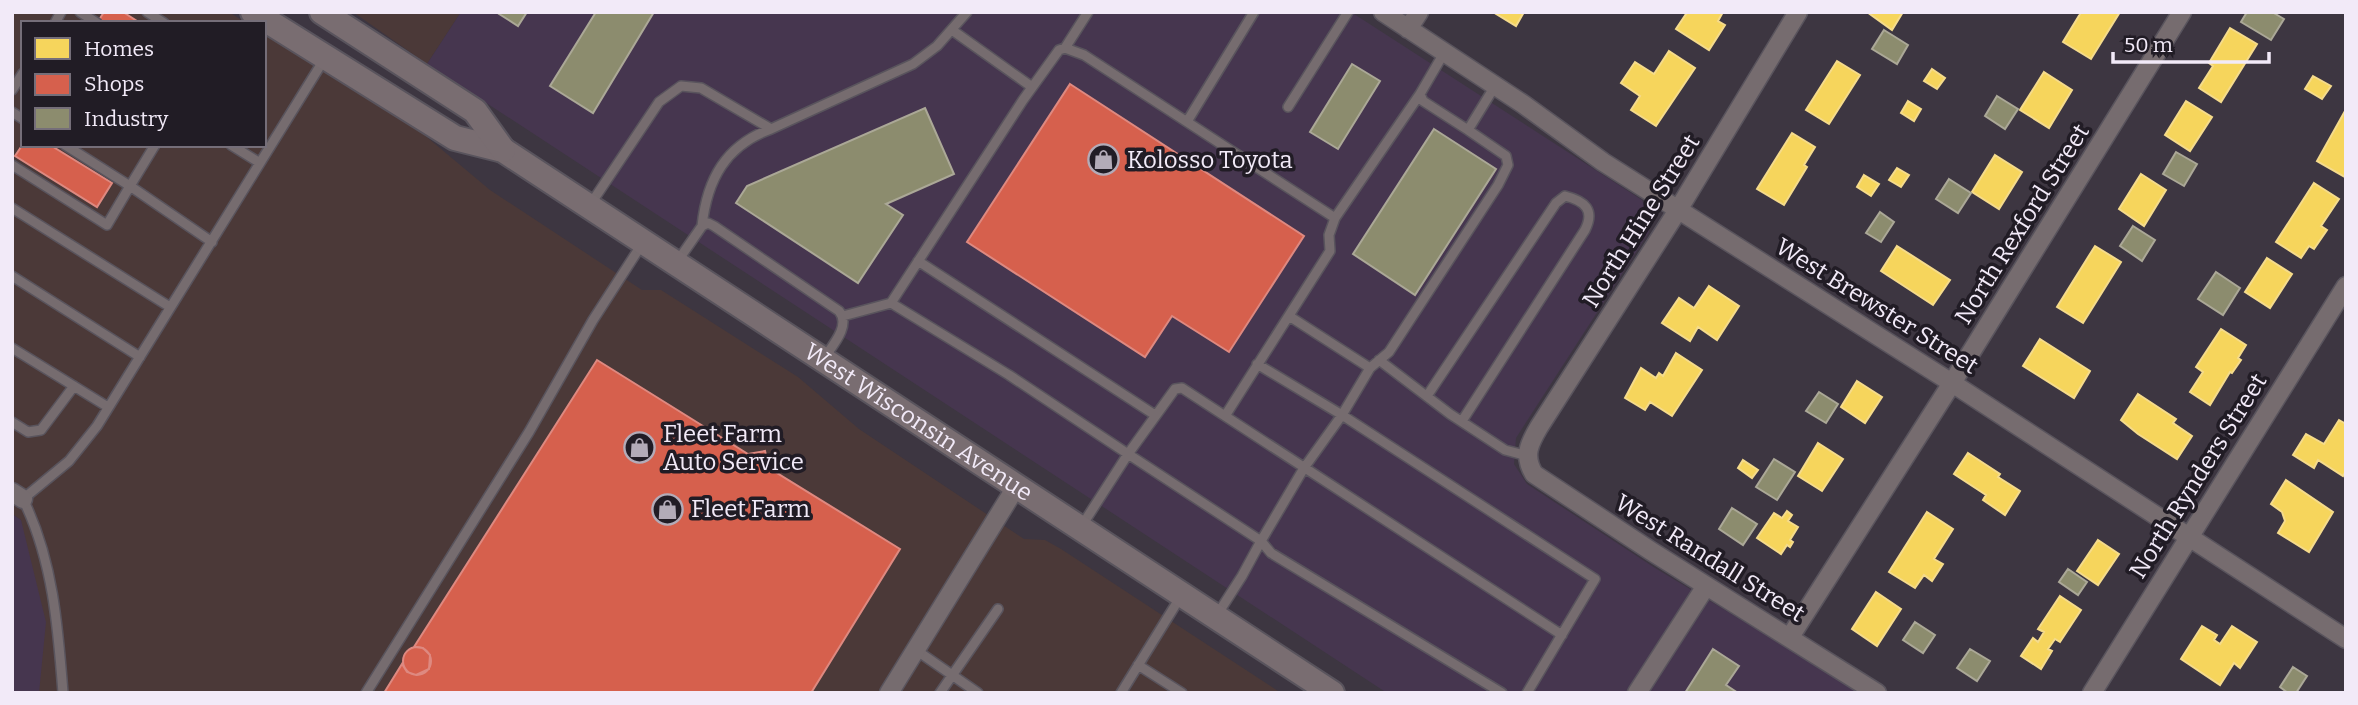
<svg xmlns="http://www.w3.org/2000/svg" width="2358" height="705" viewBox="0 0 2358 705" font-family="Bitter,serif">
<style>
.commercial{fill:#4b3938}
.built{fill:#46364f}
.homes{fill:#f6d55c;stroke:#f5db8b;stroke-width:2}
.shops{fill:#d6604d;stroke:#de8980;stroke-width:2}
.industry{fill:#8c8c6e;stroke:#aba897;stroke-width:2}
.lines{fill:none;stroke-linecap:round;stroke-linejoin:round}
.service-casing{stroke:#59545d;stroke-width:12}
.minor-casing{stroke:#59545d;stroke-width:21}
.secondary-casing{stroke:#59545d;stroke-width:28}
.service{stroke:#766c6f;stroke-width:9}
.minor{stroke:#766c6f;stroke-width:18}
.secondary{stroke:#796d71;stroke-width:24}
.labels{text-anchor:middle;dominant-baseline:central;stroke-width:7;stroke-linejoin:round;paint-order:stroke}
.poi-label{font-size:24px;fill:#f2eaf8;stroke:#211c25;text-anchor:start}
.street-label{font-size:24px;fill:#f2eaf8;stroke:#211c25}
</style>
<rect width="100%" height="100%" fill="#3d3641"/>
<path class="commercial" d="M12 12H229L246 23H23V145H264V34L416 128 490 190 642 290H661L798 377 859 429 1024 539 1045 540 1061 549 1281 693H39L21 520 12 514Z
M353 12H461L427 64Z"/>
<path class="built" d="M461 12H1351L1642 200 1649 215V232L1516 438 1514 464 1527 484 1655 568 1863 693H1387L427 64Z
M12 514 21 520 46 622 39 693H12Z"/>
<path class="homes" d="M1493 12H1524L1516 26Z
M1683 12H1723L1718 21 1725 25 1709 50 1676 29 1686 14Z
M1867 12H1903L1892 30Z
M2077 12H2120L2091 59 2063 42 2080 14Z
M2230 28 2257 44 2221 102 2199 88 2213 66 2209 63Z
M1669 51 1695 68 1656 126 1631 110 1640 96 1621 83 1635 62 1654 74Z
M1837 61 1860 75 1829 124 1806 110Z
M1932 69 1945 78 1937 89 1924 81Z
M2044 72 2072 90 2049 128 2020 110Z
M2313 76 2331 86 2322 99 2305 89Z
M1908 101 1921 109 1914 121 1901 113Z
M2186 101 2212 117 2190 151 2165 135Z
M2345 111 2346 175 2345 177 2317 161Z
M1792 133 1815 147 1804 165 1807 167 1784 205 1757 189Z
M1995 155 2022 172 1999 209 1972 192Z
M1897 168 1909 175 1901 187 1889 180Z
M2141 174 2166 190 2144 226 2119 209Z
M1864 175 1879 184 1871 196 1857 187Z
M2314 183 2339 199 2321 226 2327 230 2314 249 2309 246 2301 258 2276 242Z
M1897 246 1950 280 1933 305 1881 271Z
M2095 246 2121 262 2083 323 2057 307Z
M2267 258 2292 274 2270 308 2245 292Z
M1709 286 1739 306 1717 340 1698 327 1690 341 1662 323 1679 298 1694 308Z
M2221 329 2246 345 2238 358 2241 360 2232 373 2230 372 2210 405 2190 392 2203 372 2196 367Z
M2040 339 2090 371 2074 398 2023 366Z
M1676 353 1702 370 1672 416 1650 402 1645 410 1625 398 1641 368 1656 378 1659 373 1663 376Z
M1857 381 1882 397 1865 423 1841 407Z
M2138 394 2176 419 2173 423 2192 436 2177 459 2138 434 2121 420Z
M2339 420 2346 424V471L2343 476 2318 460 2314 468 2293 455 2306 434 2324 444Z
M1818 443 1843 459 1822 491 1798 476Z
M1968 453 2000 474 1998 477 2020 491 2005 515 1983 500 1986 495 1954 474Z
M1743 460 1758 470 1752 478 1738 468Z
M2286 480 2333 512 2309 552 2278 533 2285 521 2282 512 2271 504Z
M1787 511 1792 515 1788 521 1798 527 1790 540 1793 542 1790 547 1787 545 1781 554 1757 538 1774 513 1782 518Z
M1927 512 1953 529 1934 559 1943 564 1932 581 1924 575 1915 588 1889 572Z
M2098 540 2119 554 2098 585 2077 571Z
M1876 592 1901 609 1877 646 1852 629Z
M2060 596 2081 610 2060 642 2055 639 2048 649 2052 651 2041 669 2021 656 2033 638 2038 642 2044 632 2038 629Z
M2202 626 2217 635 2214 640 2220 644 2232 626 2257 642 2240 668 2234 663 2220 685 2181 659Z"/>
<path class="shops" d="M104 12H123L140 23H97Z
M1070 84 1304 236 1229 352 1172 316 1145 357 967 242Z
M23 144 50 145 112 183 97 207 15 156Z
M597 360 748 454 765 451 769 468 900 549 811 693H384L402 664 407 672 416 675 429 669 430 655 423 648 414 647Z
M403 661a14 14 0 1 1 28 0a14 14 0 1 1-28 0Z"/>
<path class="industry" d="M496 12H527L518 26Z
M596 12H654L593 113 550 86Z
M2247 12H2272L2284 19 2271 40 2241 22Z
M1884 30 1908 45 1897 64 1872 49Z
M1352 64 1380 81 1338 149 1310 132Z
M1997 96 2018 109 2005 129 1985 116Z
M925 108 954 174 886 204 903 215 858 283 736 203 747 186Z
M1434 129 1496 169 1415 295 1353 254Z
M2176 152 2197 164 2184 186 2163 174Z
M1949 179 1971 193 1958 213 1936 199Z
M1880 212 1894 222 1881 242 1866 233Z
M2133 226 2155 240 2142 261 2120 246Z
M2216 272 2240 288 2223 315 2198 299Z
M1819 392 1838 404 1826 423 1806 411Z
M1774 459 1795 472 1777 500 1756 487Z
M1732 508 1757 524 1743 545 1719 529Z
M2068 569 2087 582 2078 595 2059 582Z
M1915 622 1935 635 1923 653 1903 640Z
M1713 649 1739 666 1726 685 1738 693H1685Z
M1970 649 1990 661 1977 681 1957 668Z
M2293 667 2307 676 2296 693H2288L2280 687Z"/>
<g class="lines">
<defs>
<path id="service" d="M80 12 97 23
M147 12 164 23
M55 23 61 12
M952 30 1032 87
M1065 48 1088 12
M1444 53 1420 94 1423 101 1468 130
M1495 86 1468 130 1506 156 1508 165 1498 185 1389 352 1370 368 1342 415 1304 468 1261 541 1271 553 1502 693
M12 90 23 73
M1288 107 1348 12
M12 112 23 119
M1188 120 1254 12
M155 145 130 186 212 242
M231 145 260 163
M12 165 107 225 130 186 65 145
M590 205 659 102 681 86 701 88 771 129
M12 208 170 307
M1335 218 1420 94
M702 226C707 179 726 145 771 129L913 64 937 46 967 12
M918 261 1155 415
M677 262 702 226 708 223 714 226 839 311C851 325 833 345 824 358
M12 276 140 357
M843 316 891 303 1023 100 1059 50 1065 48 1084 55 1335 218 1329 235 1330 251 1225 416 1182 388 1175 389 1128 454 1009 375 891 303
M1289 316 1370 368
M12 348 108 407
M1379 360 1450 414 1505 450 1528 456
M1257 364 1342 415 1595 579 1527 693
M1427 396 1556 203 1565 196C1585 201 1595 210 1585 230L1462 421
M1225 416 1562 635
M12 422 28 432 41 430 74 386
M1081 527 1128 454 1261 541 1242 576 1217 615
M916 650 978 693
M1138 665 1182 693
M63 693C58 627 53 560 23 499L69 461 97 426 325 58
M366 693 529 432 593 320 642 244
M940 693 998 609
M1121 693 1181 596"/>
<path id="minor" d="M1383 12 1523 104 1603 162 1952 383 2346 639
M1798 12 1678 210 1539 427C1529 444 1523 456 1534 474L1651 551 1877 693
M1408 29 1419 12
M12 492 23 499
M1790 637 1952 383 2182 12
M889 693 1016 487
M1637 693 1706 586
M2092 693 2346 286"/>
<g id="secondary">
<path id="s1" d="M253 12 455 138 503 150 1332 693"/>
<path d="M322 12 475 111 503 150"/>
</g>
</defs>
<use href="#service" class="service-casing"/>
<use href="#minor" class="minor-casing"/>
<use href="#secondary" class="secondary-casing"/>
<use href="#service" class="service"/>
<use href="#minor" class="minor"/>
<use href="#secondary" class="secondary"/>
</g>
<defs>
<symbol id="shop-ring" viewBox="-11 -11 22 22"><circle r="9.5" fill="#211c25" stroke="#b3abb8" stroke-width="1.5"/><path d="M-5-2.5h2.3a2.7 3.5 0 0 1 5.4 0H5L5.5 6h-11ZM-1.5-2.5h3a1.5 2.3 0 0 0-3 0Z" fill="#b3abb8"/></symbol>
</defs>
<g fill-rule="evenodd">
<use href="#shop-ring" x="1086" y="142" width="35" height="35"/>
<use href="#shop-ring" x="622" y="430" width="35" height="35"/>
<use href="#shop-ring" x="650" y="492" width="35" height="35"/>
</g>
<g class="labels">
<g class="poi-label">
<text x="1127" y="160">Kolosso Toyota</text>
<text x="663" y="434">Fleet Farm<tspan x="663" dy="28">Auto Service</tspan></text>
<text x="691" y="509">Fleet Farm</text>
</g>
<g class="street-label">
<text transform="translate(1641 221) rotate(-58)">North Hine Street</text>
<text transform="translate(2022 224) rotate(-58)">North Rexford Street</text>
<text transform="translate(1877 306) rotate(32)">West Brewster Street</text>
<text stroke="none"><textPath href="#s1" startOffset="784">West Wisconsin Avenue</textPath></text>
<text transform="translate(2198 476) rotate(-58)">North Rynders Street</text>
<text transform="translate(1710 558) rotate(32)">West Randall Street</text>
</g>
</g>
<rect width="2358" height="705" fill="none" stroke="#f2eaf8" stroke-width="28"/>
<rect x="21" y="21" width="245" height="126" fill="#211c25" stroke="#756e79" stroke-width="2"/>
<rect x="35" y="38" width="35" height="21" fill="#f6d55c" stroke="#756e79" stroke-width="2"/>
<text x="84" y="56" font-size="21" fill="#f2eaf8">Homes</text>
<rect x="35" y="74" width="35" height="21" fill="#d6604d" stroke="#756e79" stroke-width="2"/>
<text x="84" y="91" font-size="21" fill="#f2eaf8">Shops</text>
<rect x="35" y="108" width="35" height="21" fill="#8c8c6e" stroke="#756e79" stroke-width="2"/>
<text x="84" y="126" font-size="21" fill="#f2eaf8">Industry</text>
<path d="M2113 52v10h156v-10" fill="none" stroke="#f2eaf8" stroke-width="3.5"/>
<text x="2124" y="52" font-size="21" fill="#f2eaf8" stroke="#211c25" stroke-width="5" paint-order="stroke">50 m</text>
</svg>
